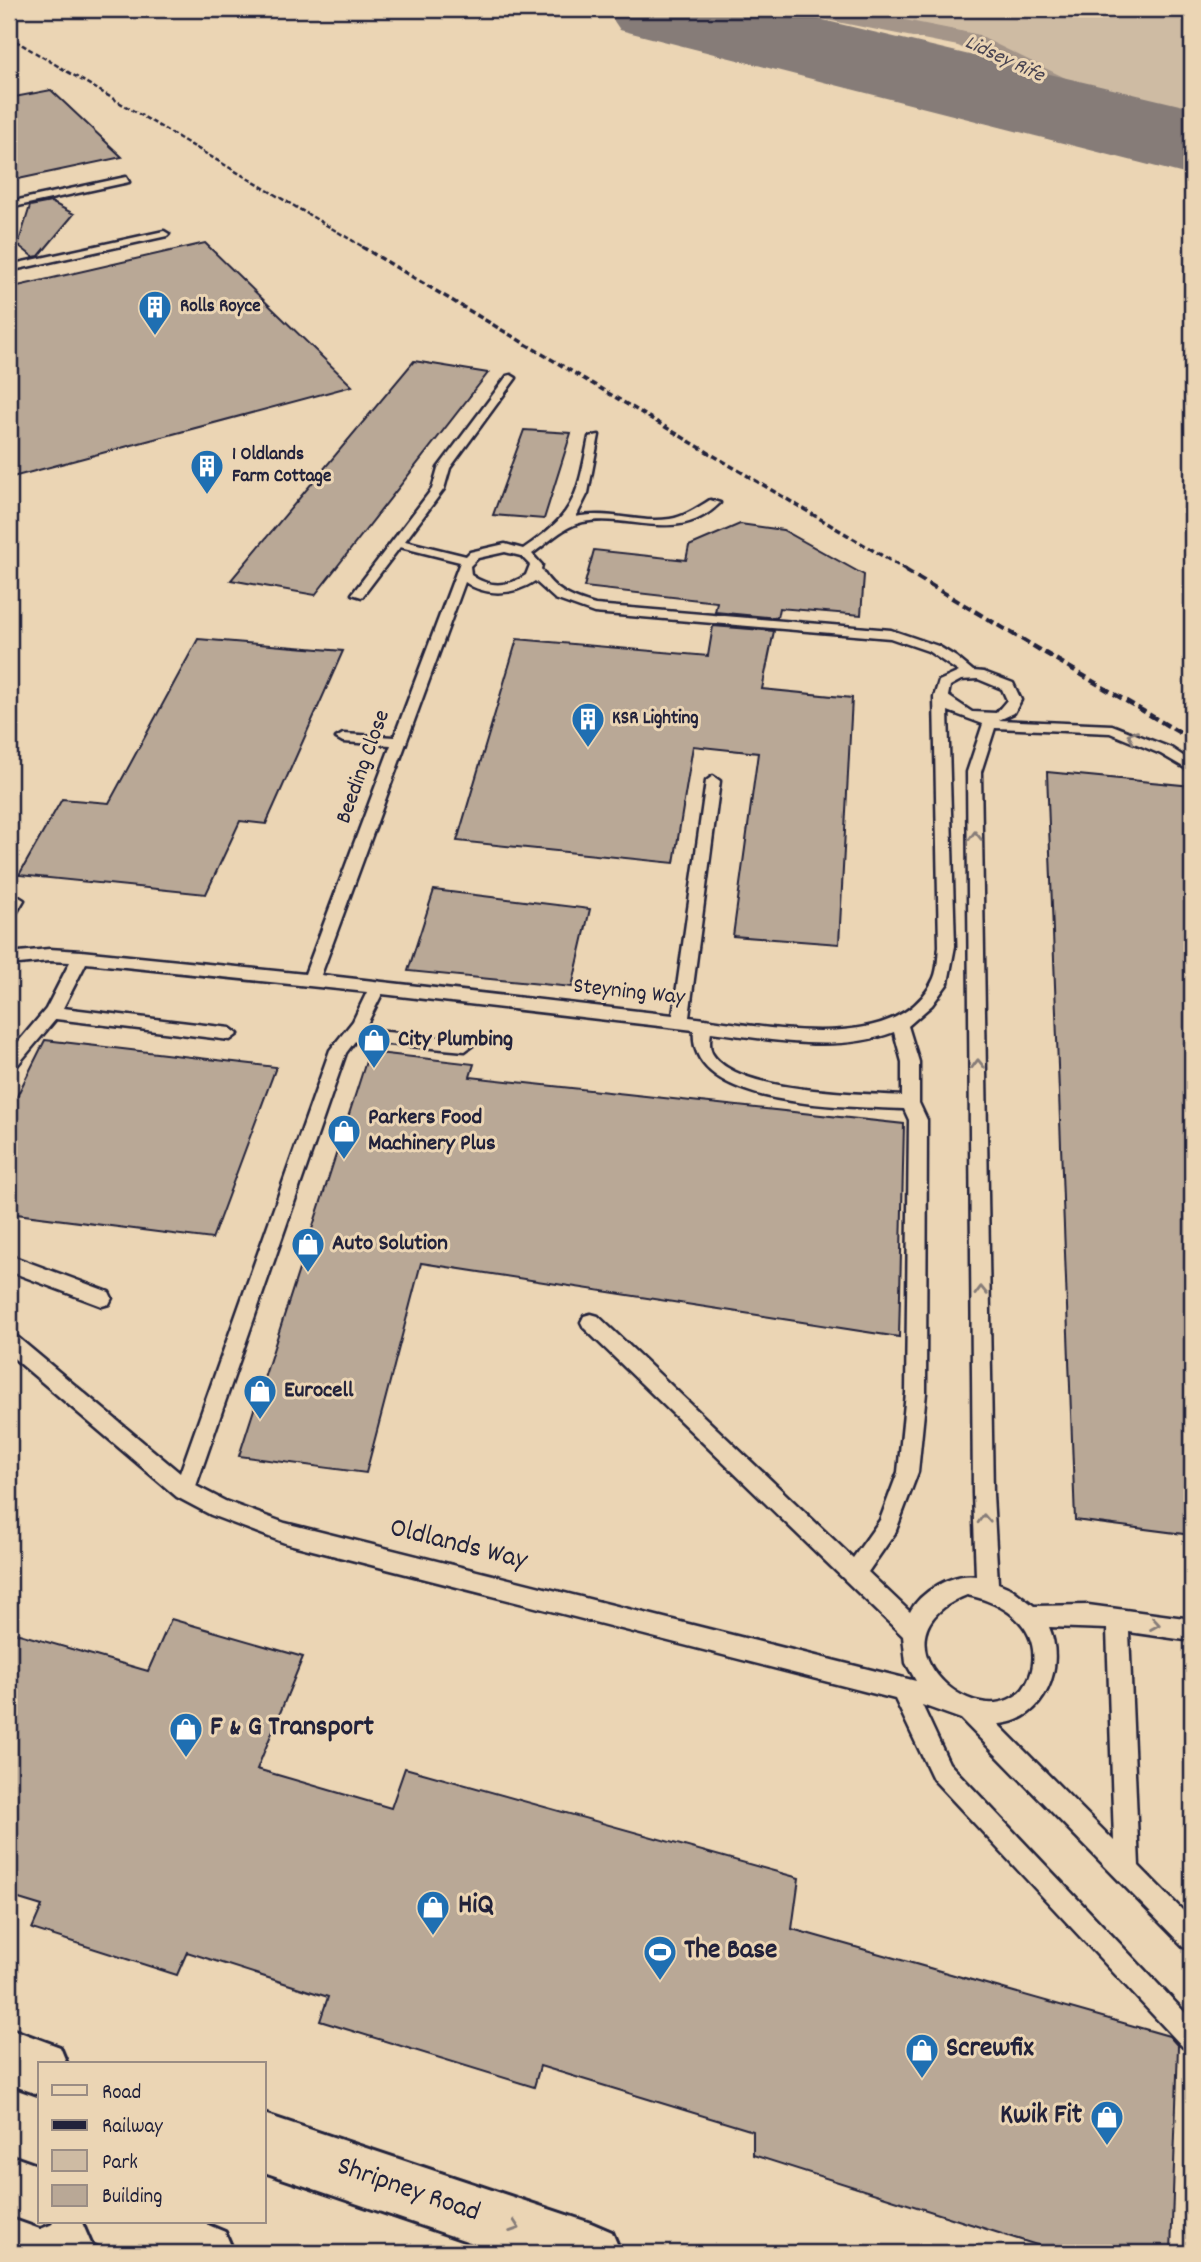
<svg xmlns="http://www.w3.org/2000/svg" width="1201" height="2262" viewBox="0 0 1201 2262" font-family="Dekko,sans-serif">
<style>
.green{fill:#cebba3;stroke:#786e6f;stroke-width:2}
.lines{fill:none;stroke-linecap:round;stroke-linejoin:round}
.river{fill:#a49589;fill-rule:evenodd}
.runway{fill:#867c78;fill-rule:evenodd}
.building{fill:#b9a896;stroke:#22223b;stroke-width:2}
.lane-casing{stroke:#22223b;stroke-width:5}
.primary-casing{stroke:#22223b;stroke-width:6}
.lane{fill:#ebd5b4;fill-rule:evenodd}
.primary{fill:#ebd5b4;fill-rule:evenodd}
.rail-far2{stroke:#22223b;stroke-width:2.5;stroke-dasharray:5 2.5;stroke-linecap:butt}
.rail-far1{stroke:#22223b;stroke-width:3.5;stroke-dasharray:6 3.5;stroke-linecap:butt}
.rail{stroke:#22223b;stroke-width:4.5;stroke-dasharray:9 4.5;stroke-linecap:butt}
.oneway{stroke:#867c78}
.labels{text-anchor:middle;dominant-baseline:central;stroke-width:6;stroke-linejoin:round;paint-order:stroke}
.far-poi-label{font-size:19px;font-weight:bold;fill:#22223b;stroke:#ebd5b4;text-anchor:start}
.far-water-label{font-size:21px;font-style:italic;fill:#494452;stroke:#ebd5b4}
.street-label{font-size:23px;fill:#22223b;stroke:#ebd5b4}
.poi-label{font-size:23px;font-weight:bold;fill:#22223b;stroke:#ebd5b4;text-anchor:start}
.near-street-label{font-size:28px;fill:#22223b;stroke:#ebd5b4}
.near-poi-label{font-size:28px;font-weight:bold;fill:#22223b;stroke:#ebd5b4;text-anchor:start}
</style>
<rect width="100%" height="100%" fill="#ebd5b4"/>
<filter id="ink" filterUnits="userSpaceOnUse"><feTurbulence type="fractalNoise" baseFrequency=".0143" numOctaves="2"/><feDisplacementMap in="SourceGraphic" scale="14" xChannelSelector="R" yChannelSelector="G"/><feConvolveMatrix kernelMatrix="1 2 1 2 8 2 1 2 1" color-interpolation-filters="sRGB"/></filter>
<g filter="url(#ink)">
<path class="green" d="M837 9H1192V118L1081 89 1008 55 978 36Z"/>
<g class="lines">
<path class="river" d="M799 9H850L975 34 1084 87 1192 115V133L1064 99 958 46 812 17 803 14Z"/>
<path class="runway" d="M606 9H777L1192 108V176L620 30Z"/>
</g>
<path class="building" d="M51 90 122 157 9 181V98Z
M51 202 74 214 39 256 33 257 18 245 30 206Z
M205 243 352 386 9 478V288Z
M414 361 488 373 315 595 231 580Z
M524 430 571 433 544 519 493 515Z
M740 524 783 530 864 575 861 615 779 608 777 618 715 612 717 602 584 587 594 550 686 560 689 546Z
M713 626 774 631 762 689 852 698 839 944 733 936 758 753 693 746 674 863 457 841 517 639 708 656Z
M198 639 343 651 266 824 240 821 206 894 19 875 62 799 109 803Z
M1047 772 1192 786V1535L1075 1520Z
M434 890 590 909 572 987 408 971Z
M45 1040 276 1067 212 1239 9 1213V1112Z
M369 1052 474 1064 470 1077 904 1124 899 1337 421 1263 366 1473 239 1456Z
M171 1619 303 1657 257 1769 391 1808 405 1768 799 1878 792 1929 1169 2036 1178 2046 1171 2253H1062L753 2155V2131L540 2066 534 2087 320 2021 328 1997 187 1952 177 1975 32 1929 42 1906 9 1896V1631L148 1671Z"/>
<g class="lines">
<defs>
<path id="lane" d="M126 177 129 182 9 208V202Z
M164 231 169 234 167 236 9 271V265Z
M511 375 516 378 450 468 444 489 405 541 466 556 470 552 505 544 523 549C576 513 577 497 589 437L599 435 588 493 576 517C608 510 639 524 670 519 684 517 697 508 710 500L720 503C678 545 631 513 583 522 564 526 549 542 532 554L542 565 541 569C554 591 571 598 595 605L891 630 938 646 956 657 973 671 984 672 1013 683 1021 700 1014 713 999 720 1112 725 1171 748 1192 762V772L1161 754 1110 733 995 728 981 772 993 1494 998 1583 1012 1589 1034 1606 1088 1605 1192 1619V1641L1129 1632 1139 1866 1192 1920V1949L1183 1946 961 1719 922 1705 949 1763 1192 2020V2051L1183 2047 933 1779 895 1699 285 1543 211 1515 177 1497 9 1354V1334L16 1336 180 1473 330 1050 353 1021 367 992 86 963 63 1008 230 1028 238 1034 230 1040 56 1019 15 1068 9 1070V1053L46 1009 70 962 49 961 9 965V953L49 949 81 951 305 974 391 745 343 742 336 738 343 734 394 737 460 562 400 547 362 597 352 594 432 489 438 468 507 376ZM505 552 521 556 530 565 526 575C508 587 489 588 471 575L470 566 478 558ZM535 581 555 599 594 613 890 638 928 651 959 672 939 681 934 697 939 946C938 956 938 969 934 978 899 1059 757 1025 689 1017L720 781 713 776 706 781 673 1015 321 975 465 582C486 597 514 595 535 581ZM978 679 1002 689 1007 700 996 713 972 712 948 696 950 686 961 680ZM948 711 983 724 967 772 973 1494 976 1576C953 1572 920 1592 910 1612L868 1572 895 1533 918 1472 926 1393 927 1120 919 1103V1062L908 1026 932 1005 948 983 955 946ZM382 994 694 1030C686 1110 851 1106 904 1109L909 1120 906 1393 898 1472 880 1520 853 1558 598 1316 591 1314 584 1316 581 1322 584 1328 903 1636 906 1663 916 1681 285 1523 225 1501 196 1486 346 1053 355 1041 465 1051 473 1045 465 1039 364 1030ZM711 1032C771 1039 835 1054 894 1032L902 1062V1096C859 1093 735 1093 712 1053 709 1047 710 1038 711 1032ZM967 1595C1002 1602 1038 1624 1033 1664 1032 1673 1028 1682 1023 1689 977 1741 863 1636 967 1595ZM1049 1627 1107 1629 1114 1841 998 1724C1045 1722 1066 1666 1049 1627Z
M16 895 24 900 14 917 9 918V899Z
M9 1255 109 1292 112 1298 109 1304 102 1306 9 1271Z"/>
<path id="primary" d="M9 2028 60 2047 67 2064H40V2095L9 2084Z
M264 2114 591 2223 612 2232 621 2253H502L264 2172Z
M9 2155 40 2166V2222H50L40 2226 9 2215Z
M85 2222H201L225 2232 234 2253H118L94 2243Z"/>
</defs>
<use href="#lane" class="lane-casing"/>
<use href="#primary" class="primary-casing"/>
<use href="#lane" class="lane"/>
<use href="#primary" class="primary"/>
<path class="rail-far2" d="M9 37 365 248"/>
<path class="rail-far1" d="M362 247 908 571"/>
<path class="rail" d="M905 570 1192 740"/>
</g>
<defs><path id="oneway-chevron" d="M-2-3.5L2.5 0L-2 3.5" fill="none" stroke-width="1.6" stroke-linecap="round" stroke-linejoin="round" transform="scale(1.75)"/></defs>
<g class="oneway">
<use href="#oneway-chevron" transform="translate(1132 736) rotate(-158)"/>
<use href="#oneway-chevron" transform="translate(975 836) rotate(-91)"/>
<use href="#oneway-chevron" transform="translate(978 1064) rotate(-91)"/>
<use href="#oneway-chevron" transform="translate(981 1291) rotate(-91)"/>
<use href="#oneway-chevron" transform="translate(984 1519) rotate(-93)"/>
<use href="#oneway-chevron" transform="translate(1155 1624) rotate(9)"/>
<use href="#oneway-chevron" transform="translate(515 2227) rotate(19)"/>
</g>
</g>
<defs>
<symbol id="building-pin" viewBox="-11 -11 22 30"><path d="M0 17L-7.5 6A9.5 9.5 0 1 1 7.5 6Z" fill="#1f6fb2" stroke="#ebd5b4"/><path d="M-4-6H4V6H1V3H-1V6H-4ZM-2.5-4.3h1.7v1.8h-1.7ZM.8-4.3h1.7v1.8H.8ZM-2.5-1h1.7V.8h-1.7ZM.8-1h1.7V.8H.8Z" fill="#fff"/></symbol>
<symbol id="shop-pin" viewBox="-11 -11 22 30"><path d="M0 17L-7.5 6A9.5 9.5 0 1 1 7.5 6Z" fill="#1f6fb2" stroke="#ebd5b4"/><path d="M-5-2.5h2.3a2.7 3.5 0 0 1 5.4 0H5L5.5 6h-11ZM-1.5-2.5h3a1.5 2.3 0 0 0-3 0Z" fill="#fff"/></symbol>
<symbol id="stadium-pin" viewBox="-11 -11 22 30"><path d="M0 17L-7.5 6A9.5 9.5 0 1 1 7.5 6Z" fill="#1f6fb2" stroke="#ebd5b4"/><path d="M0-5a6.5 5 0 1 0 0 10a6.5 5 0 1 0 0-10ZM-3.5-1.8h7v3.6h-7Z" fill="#fff"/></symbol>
</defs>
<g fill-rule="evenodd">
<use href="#building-pin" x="136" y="288" width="38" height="52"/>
<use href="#building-pin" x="188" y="447" width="38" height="52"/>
<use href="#building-pin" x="569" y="700" width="38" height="52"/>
<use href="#shop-pin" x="355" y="1021" width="38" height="52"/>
<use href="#shop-pin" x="325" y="1112" width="38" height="52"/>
<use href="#shop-pin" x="289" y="1225" width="38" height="52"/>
<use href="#shop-pin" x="241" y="1372" width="38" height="52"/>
<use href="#shop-pin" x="167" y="1710" width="38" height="52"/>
<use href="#shop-pin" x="414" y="1888" width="38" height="52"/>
<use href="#stadium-pin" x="641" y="1933" width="38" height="52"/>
<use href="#shop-pin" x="903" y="2031" width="38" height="52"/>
<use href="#shop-pin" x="1088" y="2098" width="38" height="52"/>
</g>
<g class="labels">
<g class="far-poi-label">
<text x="180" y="307">Rolls Royce</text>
<text x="232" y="455">1 Oldlands<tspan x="232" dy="22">Farm Cottage</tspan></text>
<text x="612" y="719">KSR Lighting</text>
</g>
<g class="far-water-label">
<text transform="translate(1004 60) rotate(25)">Lidsey Rife</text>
</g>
<g class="street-label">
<text transform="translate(364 767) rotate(-70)">Beeding Close</text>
<text transform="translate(629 993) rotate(6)">Steyning Way</text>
</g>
<g class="poi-label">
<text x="398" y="1040">City Plumbing</text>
<text x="368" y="1118">Parkers Food<tspan x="368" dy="26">Machinery Plus</tspan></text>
<text x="332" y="1244">Auto Solution</text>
<text x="284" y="1391">Eurocell</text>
</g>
<g class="near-street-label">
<text transform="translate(458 1546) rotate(14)">Oldlands Way</text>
<text transform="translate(408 2191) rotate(19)">Shripney Road</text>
</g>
<g class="near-poi-label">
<text x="210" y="1729">F &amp; G Transport</text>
<text x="458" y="1907">HiQ</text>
<text x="684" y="1952">The Base</text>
<text x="946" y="2050">Screwfix</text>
<text x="1082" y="2117" text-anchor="end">Kwik Fit</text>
</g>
</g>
<rect width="1201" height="2262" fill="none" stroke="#ebd5b4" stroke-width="35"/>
<rect x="18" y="18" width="1166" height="2227" fill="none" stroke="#22223b" stroke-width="2.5" filter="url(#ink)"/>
<rect x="38" y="2062" width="228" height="161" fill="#ebd5b4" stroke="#9b8d84" stroke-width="2"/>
<rect x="52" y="2085" width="35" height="10" fill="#ebd5b4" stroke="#9b8d84" stroke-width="2"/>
<text x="102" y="2098" font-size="21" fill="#22223b">Road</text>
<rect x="52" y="2120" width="35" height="10" fill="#22223b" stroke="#9b8d84" stroke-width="2"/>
<text x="102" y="2132" font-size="21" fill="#22223b">Railway</text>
<rect x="52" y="2150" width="35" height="21" fill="#cebba3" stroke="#9b8d84" stroke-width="2"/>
<text x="102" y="2168" font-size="21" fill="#22223b">Park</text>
<rect x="52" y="2185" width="35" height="21" fill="#b9a896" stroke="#9b8d84" stroke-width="2"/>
<text x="102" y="2202" font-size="21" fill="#22223b">Building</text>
</svg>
